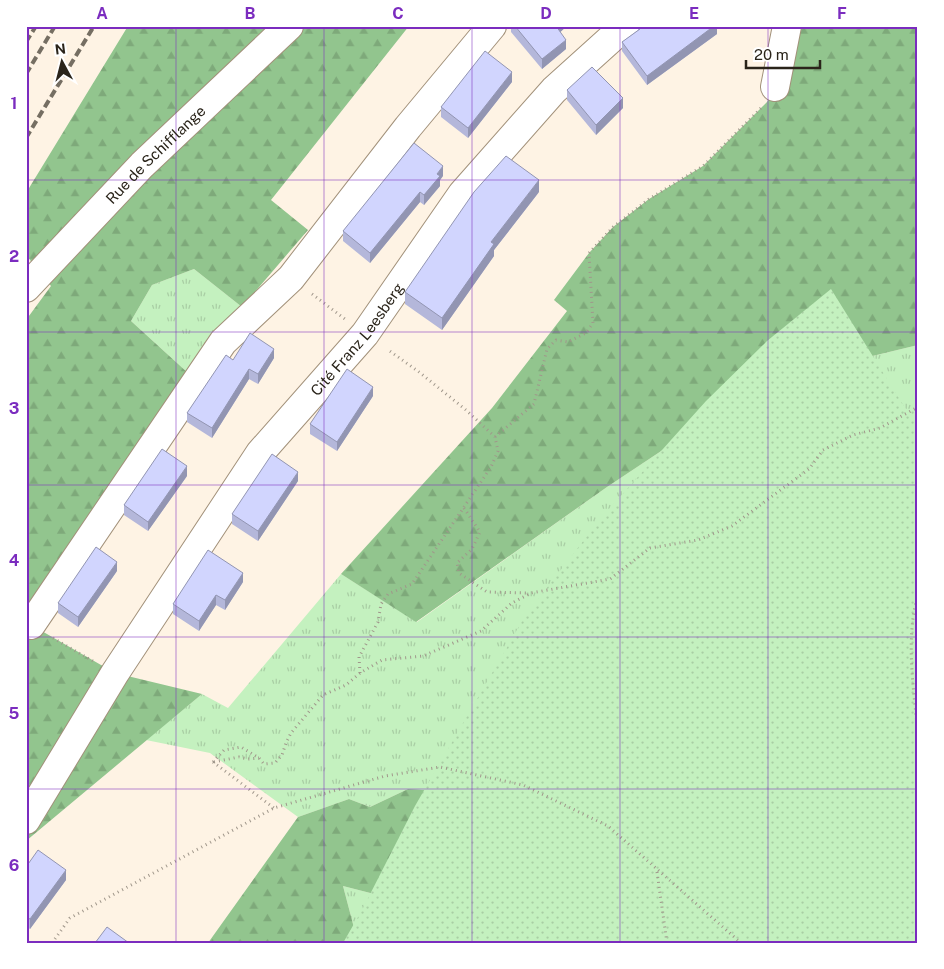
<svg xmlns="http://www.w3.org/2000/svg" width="944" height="969" viewBox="0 0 944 969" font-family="'Public Sans',sans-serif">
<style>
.grass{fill:url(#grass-tufts)}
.forest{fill:url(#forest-firs)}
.park{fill:url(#park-dots)}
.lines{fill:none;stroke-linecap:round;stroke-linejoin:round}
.minor-casing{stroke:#a2917a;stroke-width:30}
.path{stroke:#a0978b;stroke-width:3;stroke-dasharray:1 4;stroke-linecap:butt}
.minor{stroke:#fff;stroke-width:28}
.rail{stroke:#756e62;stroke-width:4;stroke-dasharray:8 4;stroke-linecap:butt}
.wall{fill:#b4b7da}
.shaded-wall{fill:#9295b2}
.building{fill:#d1d5fe;stroke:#9295b2}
.grid{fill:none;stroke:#7b2cbf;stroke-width:1;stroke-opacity:0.55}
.labels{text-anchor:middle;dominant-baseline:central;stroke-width:4;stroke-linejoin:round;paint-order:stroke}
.street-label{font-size:15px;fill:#2a241a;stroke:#fff}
.neatline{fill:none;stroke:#7b2cbf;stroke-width:2}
.grid-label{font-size:16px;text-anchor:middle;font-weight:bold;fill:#7b2cbf}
</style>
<defs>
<pattern id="grass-tufts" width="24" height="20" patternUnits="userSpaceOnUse" patternTransform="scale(1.25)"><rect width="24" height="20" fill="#c4f1bf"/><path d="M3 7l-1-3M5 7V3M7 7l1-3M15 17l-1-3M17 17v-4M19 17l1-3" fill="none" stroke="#a9cea4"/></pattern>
<pattern id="forest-firs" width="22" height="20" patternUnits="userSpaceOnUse" patternTransform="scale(1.25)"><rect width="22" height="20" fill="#92c58e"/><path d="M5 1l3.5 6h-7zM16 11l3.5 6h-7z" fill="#7ea97a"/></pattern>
<pattern id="park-dots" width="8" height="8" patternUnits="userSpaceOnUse" patternTransform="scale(1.25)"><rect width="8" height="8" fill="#c4f1bf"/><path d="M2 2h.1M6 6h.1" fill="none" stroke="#a9cea4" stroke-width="1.8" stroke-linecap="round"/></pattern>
</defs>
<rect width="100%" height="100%" fill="#fef3e4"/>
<path class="grass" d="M194 269 242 307 188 373 131 321 152 285Z
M918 345V407L825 876 408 789 370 807 349 799 298 817 210 753 146 740 202 694 228 708 341 574 417 622 607 487 765 382Z
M343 886 378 895 358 943Z"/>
<path class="forest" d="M128 26H409L271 200 308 230 242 307 194 269 152 285 131 321 188 373 26 613V320L51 286 26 255V193Z
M789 26H918V345L765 382 607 487 416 622 341 574 492 408 567 311 554 300 589 253 613 227 649 199 703 166 767 102 775 87Z
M26 622 115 673 202 694 26 841Z
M408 789 477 794 378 895 343 886 358 943H208L298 817 349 799 370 807Z"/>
<path class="park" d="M831 289 907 411 918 405V943H343L362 910 415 806 525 616 601 518 706 401 767 341Z"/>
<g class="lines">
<defs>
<g id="minor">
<path d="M775 87 787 26"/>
<path id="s1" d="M26 288 142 165 289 26"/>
<path d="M31 625 223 342 291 278 408 127 492 26"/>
<path id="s2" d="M26 820 115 673 260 453 365 334 462 194 554 90 625 26"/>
</g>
</defs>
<use href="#minor" class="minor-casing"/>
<path class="path" d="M312 294 345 319
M495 437 534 404 547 349 556 340 568 342 586 333 593 323 589 253 613 227 649 199 703 166 761 108
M464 508 480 532 472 549 457 563 459 573 487 592 529 593
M918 594C905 639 914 689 918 736
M53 638 93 661
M360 673 359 657 378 622 381 604 388 594 412 584 491 467 498 451 495 437 466 410 419 372 387 349
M213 762 224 750 241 747 259 758 264 764 275 763 282 755 286 743 291 733 323 695 346 685 360 673 382 660 423 656 481 631 512 603 531 593 610 579 650 548 698 540 732 526 809 469 823 450 853 435 880 428 918 407
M213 762 274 808
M214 762 239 757 248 759 259 758
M657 872 667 943
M52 943 70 918 274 808 385 776 440 767 523 785 608 826 741 943"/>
<use href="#minor" class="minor"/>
<path class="rail" d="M26 42 36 26
M26 74 55 26
M26 138 94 26"/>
</g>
<path class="wall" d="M511 26H567L560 32 566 49 542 69 511 32Z
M638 26H717V34L647 85 622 51V42L638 30Z
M512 82 468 138 441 117V107Z
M567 90 623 108 596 135 567 100Z
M443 176 440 180V186L424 205 420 202 370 263 343 241V231Z
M539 192 494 250V256L442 330 405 304V292Z
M274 358 258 384 249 379 212 438 187 422V413L233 360Z
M373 396 337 451 310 434V424Z
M187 476 148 531 124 515V505Z
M298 481 258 541 232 524V514Z
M117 571 78 627 58 613V603Z
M243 582 225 610 216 605 199 631 173 614V604Z
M26 867 66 880 30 929 26 926Z"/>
<path class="shaded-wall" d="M556 26H567L556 36Z
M714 26H717V34L647 85V76Z
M566 40V49L542 69V59Z
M512 72V82L468 138V128Z
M623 98V108L596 135V125Z
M443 166V176L440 180V186L424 205V195L437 174Z
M539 180V192L494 250V256L442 330V318L491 242Z
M420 192V202L370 263V253Z
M274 349V358L258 384V374Z
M249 369V379L212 438V428Z
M373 387V396L337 451V442Z
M187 466V476L148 531V522Z
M298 472V481L258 541V531Z
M117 562V571L78 627V617Z
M243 573V582L225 610V600Z
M216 595V605L199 631V621Z
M66 870V880L30 929V919Z"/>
<path class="building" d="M515 26H556L566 40 542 59Z
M639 26H714L647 76 622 42 640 29Z
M485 51 512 72 468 128 441 107Z
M592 67 623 98 596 125 567 90Z
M414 143 443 166 437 174 440 176 424 195 420 192 370 253 343 231Z
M506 156 539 180 491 242 494 244 442 318 405 292 474 192Z
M250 333 274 349 258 374 249 369 212 428 187 413 226 355 233 360Z
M347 369 373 387 337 442 310 424Z
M162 449 187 466 148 522 124 505Z
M272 454 298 472 258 531 232 514Z
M96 547 117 562 78 617 58 603Z
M208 550 243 573 225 600 216 595 199 621 173 604Z
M38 850 66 870 30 919 26 917V867Z
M107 927 129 943H95Z"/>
<path class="grid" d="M176 26V943M324 26V943M472 26V943M620 26V943M768 26V943M26 180H918M26 332H918M26 485H918M26 637H918M26 789H918"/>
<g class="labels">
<g class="street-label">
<text stroke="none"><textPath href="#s1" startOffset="186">Rue de Schifflange</textPath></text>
<text stroke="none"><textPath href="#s2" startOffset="585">Cité Franz Leesberg</textPath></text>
</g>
</g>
<rect width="944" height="969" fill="none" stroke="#ffffff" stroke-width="55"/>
<g transform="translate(62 62) rotate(353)" stroke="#ffffff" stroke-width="4" paint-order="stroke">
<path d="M0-4L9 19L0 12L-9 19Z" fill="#2a241a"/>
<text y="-8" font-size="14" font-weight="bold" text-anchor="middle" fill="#2a241a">N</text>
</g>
<path d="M746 60v8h74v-8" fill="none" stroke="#2a241a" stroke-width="2.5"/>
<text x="754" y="60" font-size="15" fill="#2a241a" stroke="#ffffff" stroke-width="4" paint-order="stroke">20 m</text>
<rect x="28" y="28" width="888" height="914" class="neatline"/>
<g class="grid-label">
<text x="102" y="19">A</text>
<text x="250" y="19">B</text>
<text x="398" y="19">C</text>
<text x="546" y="19">D</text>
<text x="694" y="19">E</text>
<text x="842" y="19">F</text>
<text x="14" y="109">1</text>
<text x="14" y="262">2</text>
<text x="14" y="414">3</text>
<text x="14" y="566">4</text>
<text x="14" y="719">5</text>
<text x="14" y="871">6</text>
</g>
</svg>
